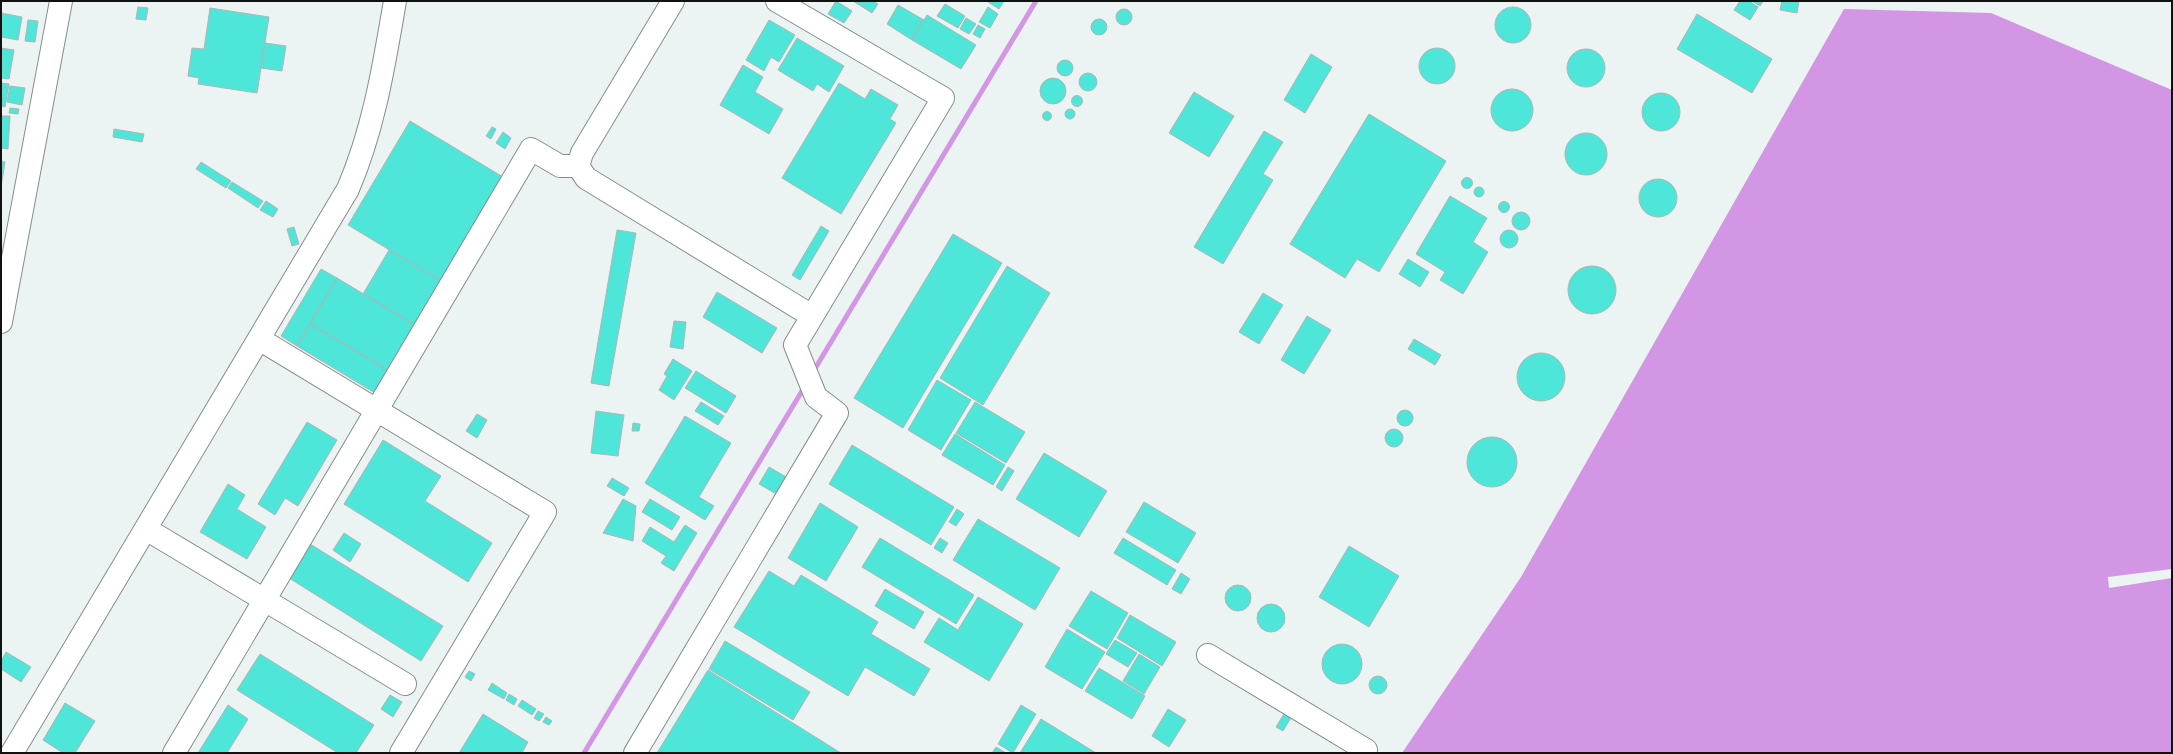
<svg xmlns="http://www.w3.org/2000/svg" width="2173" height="754" viewBox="0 0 2173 754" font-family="'Varela Round',sans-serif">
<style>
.water{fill:#d396e5}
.pier{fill:#ebf4f2}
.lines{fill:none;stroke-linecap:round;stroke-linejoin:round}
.stream{stroke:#d396e5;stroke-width:5}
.building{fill:#4ee6d8;stroke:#aeb6b5}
.minor-casing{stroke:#868e8d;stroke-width:24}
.minor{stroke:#fff;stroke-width:22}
</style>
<rect width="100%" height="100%" fill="#ebf4f2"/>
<path class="water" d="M1844 9 1991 13 2172 90V753H1402L1521 577Z"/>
<path class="pier" d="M2172 569V578L2109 588 2108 577Z"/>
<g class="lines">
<path class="stream" d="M813 372 1036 1
M584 753 805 386"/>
</g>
<path class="building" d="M836 1 852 11 844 23 828 14Z
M853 1H873L878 4 872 13Z
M988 1H1004L999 9 988 2Z
M1740 1H1749L1758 7 1750 20 1734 10Z
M1752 1H1763L1760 6Z
M1782 1H1799L1797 13 1780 10Z
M945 4 965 16 958 28 937 16Z
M898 5 924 20 912 40 887 24Z
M138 7 148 8 146 20 136 19Z
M988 7 998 14 990 28 979 22Z
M1495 25a18 18 0 1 1 36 0a18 18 0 1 1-36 0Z
M210 8 269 17 257 93 198 84 199 78 188 76 192 48 204 49Z
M1116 17a8 8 0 1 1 16 0a8 8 0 1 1-16 0Z
M1 13 22 17 18 40 1 37Z
M1697 14 1772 59 1752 93 1677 49Z
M927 15 976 45 961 69 912 40Z
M966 18 976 24 969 34 960 29Z
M1091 27a8 8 0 1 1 16 0a8 8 0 1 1-16 0Z
M28 20 38 21 35 42 25 41Z
M769 20 795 35 779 62 771 57 764 71 746 60Z
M978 25 985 29 980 38 973 34Z
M797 38 844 66 829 92 817 84 813 91 778 70Z
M265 43 286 46 282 71 261 68Z
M1 48 14 50 9 79 1 78Z
M1419 66a18 18 0 1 1 36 0a18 18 0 1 1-36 0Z
M1567 68a19 19 0 1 1 38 0a19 19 0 1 1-38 0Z
M1311 54 1332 67 1305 113 1284 100Z
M1057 68a8 8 0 1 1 16 0a8 8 0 1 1-16 0Z
M743 65 763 77 755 92 783 109 769 134 720 105Z
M1079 82a9 9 0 1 1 18 0a9 9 0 1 1-18 0Z
M1040 91a13 13 0 1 1 26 0a13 13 0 1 1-26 0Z
M1 83 9 84 5 107 1 106Z
M839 83 865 99 871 89 898 105 890 119 896 123 841 214 782 178Z
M10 86 25 88 22 105 7 102Z
M1491 110a21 21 0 1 1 42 0a21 21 0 1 1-42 0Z
M1194 92 1234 116 1209 157 1169 133Z
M1642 112a19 19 0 1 1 38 0a19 19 0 1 1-38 0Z
M1071.5 101a5.5 5.5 0 1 1 11 0a5.5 5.5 0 1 1-11 0Z
M10 108 19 109 18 114 9 113Z
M1065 114a5 5 0 1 1 10 0a5 5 0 1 1-10 0Z
M1042.5 116a4.5 4.5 0 1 1 9 0a4.5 4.5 0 1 1-9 0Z
M1369 114 1446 161 1379 272 1357 259 1345 278 1290 244Z
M1 116H10L8 149 1 148Z
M410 121 503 177 441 281 348 225Z
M492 127 496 129 491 139 486 136Z
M114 129 144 134 142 142 113 137Z
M1264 131 1283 142 1263 174 1273 180 1223 264 1194 247Z
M503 132 511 138 505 149 496 143Z
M1565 154a21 21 0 1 1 42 0a21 21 0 1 1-42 0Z
M1 161 5 162 1 187Z
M201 162 231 181 226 188 196 169Z
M1461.5 183a5.5 5.5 0 1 1 11 0a5.5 5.5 0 1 1-11 0Z
M1639 198a19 19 0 1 1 38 0a19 19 0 1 1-38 0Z
M232 182 263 201 258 208 228 188Z
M1474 192a5 5 0 1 1 10 0a5 5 0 1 1-10 0Z
M1450 196 1487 218 1473 242 1488 252 1463 294 1440 280 1445 272 1416 254Z
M266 201 278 209 273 217 260 210Z
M1498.5 207a5.5 5.5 0 1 1 11 0a5.5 5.5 0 1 1-11 0Z
M1512 221a9 9 0 1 1 18 0a9 9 0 1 1-18 0Z
M821 226 829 231 800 280 792 275Z
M294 227 299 244 292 246 287 229Z
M617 230 636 233 609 386 591 383Z
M1500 239a9 9 0 1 1 18 0a9 9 0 1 1-18 0Z
M953 234 1002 263 903 428 854 398Z
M389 250 441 281 415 325 363 294Z
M1408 259 1429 272 1420 287 1399 274Z
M1007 266 1050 293 983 405 940 378Z
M1568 290a24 24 0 1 1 48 0a24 24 0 1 1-48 0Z
M321 269 337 278 297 346 281 336Z
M337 278 415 325 388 370 310 324Z
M717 292 777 328 762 353 703 317Z
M1263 293 1283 305 1259 344 1239 332Z
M1307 316 1331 330 1304 374 1281 360Z
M674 321 686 322 683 349 670 347Z
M310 324 388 370 375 393 297 346Z
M1414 339 1441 355 1435 365 1408 349Z
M1517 377a24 24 0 1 1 48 0a24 24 0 1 1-48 0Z
M673 359 692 371 674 400 659 390 667 376 664 374Z
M696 371 736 396 726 413 685 388Z
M937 380 971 400 941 450 908 430Z
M701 402 724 416 718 425 695 411Z
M975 402 1025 432 1006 463 956 433Z
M1397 418a8 8 0 1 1 16 0a8 8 0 1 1-16 0Z
M596 411 624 415 618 456 591 453Z
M477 414 487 420 477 438 466 431Z
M685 416 731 443 699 497 714 506 705 520 645 483Z
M307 422 337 440 298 506 285 498 275 515 258 504Z
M633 423 640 424 639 431H632Z
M1385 438a9 9 0 1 1 18 0a9 9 0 1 1-18 0Z
M955 434 1005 465 993 485 942 455Z
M1467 462a25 25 0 1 1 50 0a25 25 0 1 1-50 0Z
M383 440 441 476 425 501 492 543 468 582 344 504Z
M852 445 954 507 931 545 829 484Z
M1044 453 1107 491 1079 537 1016 499Z
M769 467 788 478 778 495 759 484Z
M1008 467 1014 471 1002 491 996 487Z
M612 478 629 488 624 496 607 486Z
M228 484 245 495 237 509 266 527 247 559 200 532Z
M623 499 636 506 633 541 603 533Z
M650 499 680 517 672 530 642 512Z
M1144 502 1196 533 1178 563 1126 532Z
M820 503 858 527 826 581 788 558Z
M957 509 964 514 956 526 949 522Z
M978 519 1060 568 1035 610 953 560Z
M685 525 697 533 674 571 661 563 666 556 642 541 650 527 674 542Z
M344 533 361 544 350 562 333 550Z
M880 538 974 595 956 624 862 567Z
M940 538 948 543 942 553 934 548Z
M1123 538 1176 570 1167 585 1114 553Z
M310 544 443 626 421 661 289 578Z
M1349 546 1399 576 1369 627 1319 597Z
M769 571 794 586 801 575 878 622 871 634 930 669 914 696 865 667 848 696 734 627Z
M1181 573 1190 579 1181 594 1172 589Z
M1225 598a13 13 0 1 1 26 0a13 13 0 1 1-26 0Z
M885 589 924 612 914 629 875 606Z
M1091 591 1128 613 1107 649 1069 626Z
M978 597 1023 624 989 681 924 642 939 618 958 630Z
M1257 618a14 14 0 1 1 28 0a14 14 0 1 1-28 0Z
M1130 615 1176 642 1162 666 1117 638Z
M1067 629 1105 652 1082 689 1045 667Z
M1115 640 1137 653 1128 667 1106 654Z
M725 641 810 692 793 720 709 669Z
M1322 664a20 20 0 1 1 40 0a20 20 0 1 1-40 0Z
M6 652 31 667 21 682 1 669V661Z
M260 654 374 725 356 753H338L237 690Z
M1139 654 1160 667 1144 694 1123 681Z
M1099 668 1145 696 1132 719 1085 691Z
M708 670 841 753H657Z
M469 671 475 674 471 681 465 677Z
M1369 685a9 9 0 1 1 18 0a9 9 0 1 1-18 0Z
M492 683 507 693 504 699 488 690Z
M509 694 517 699 514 705 506 700Z
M390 695 402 702 393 717 381 709Z
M522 700 536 709 532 715 518 706Z
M65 703 95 721 75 753H63L43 740Z
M228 705 248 719 227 753H198Z
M1021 705 1036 714 1013 753 998 744Z
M1168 709 1186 720 1169 747 1152 736Z
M538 711 544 714 539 721 534 718Z
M1285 712 1292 716 1283 731 1276 727Z
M483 714 528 742 522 753H459Z
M546 717 552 721 549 725 543 722Z
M1041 719 1096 753H1020Z
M996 747 1006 753H992Z"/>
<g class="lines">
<defs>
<path id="minor" d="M673 1 582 153 578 166 586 178 812 316
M1 322 61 1
M259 339 545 512 401 753
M146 529 405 684
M1208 655 1366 750
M12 753 348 189C374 129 384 65 395 1
M174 753 531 149 560 166H578
M635 753 837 413 816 397 795 345 943 98 777 1"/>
</defs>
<use href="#minor" class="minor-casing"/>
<use href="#minor" class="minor"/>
</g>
<rect width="2173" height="754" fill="none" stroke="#101212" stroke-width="4"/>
</svg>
